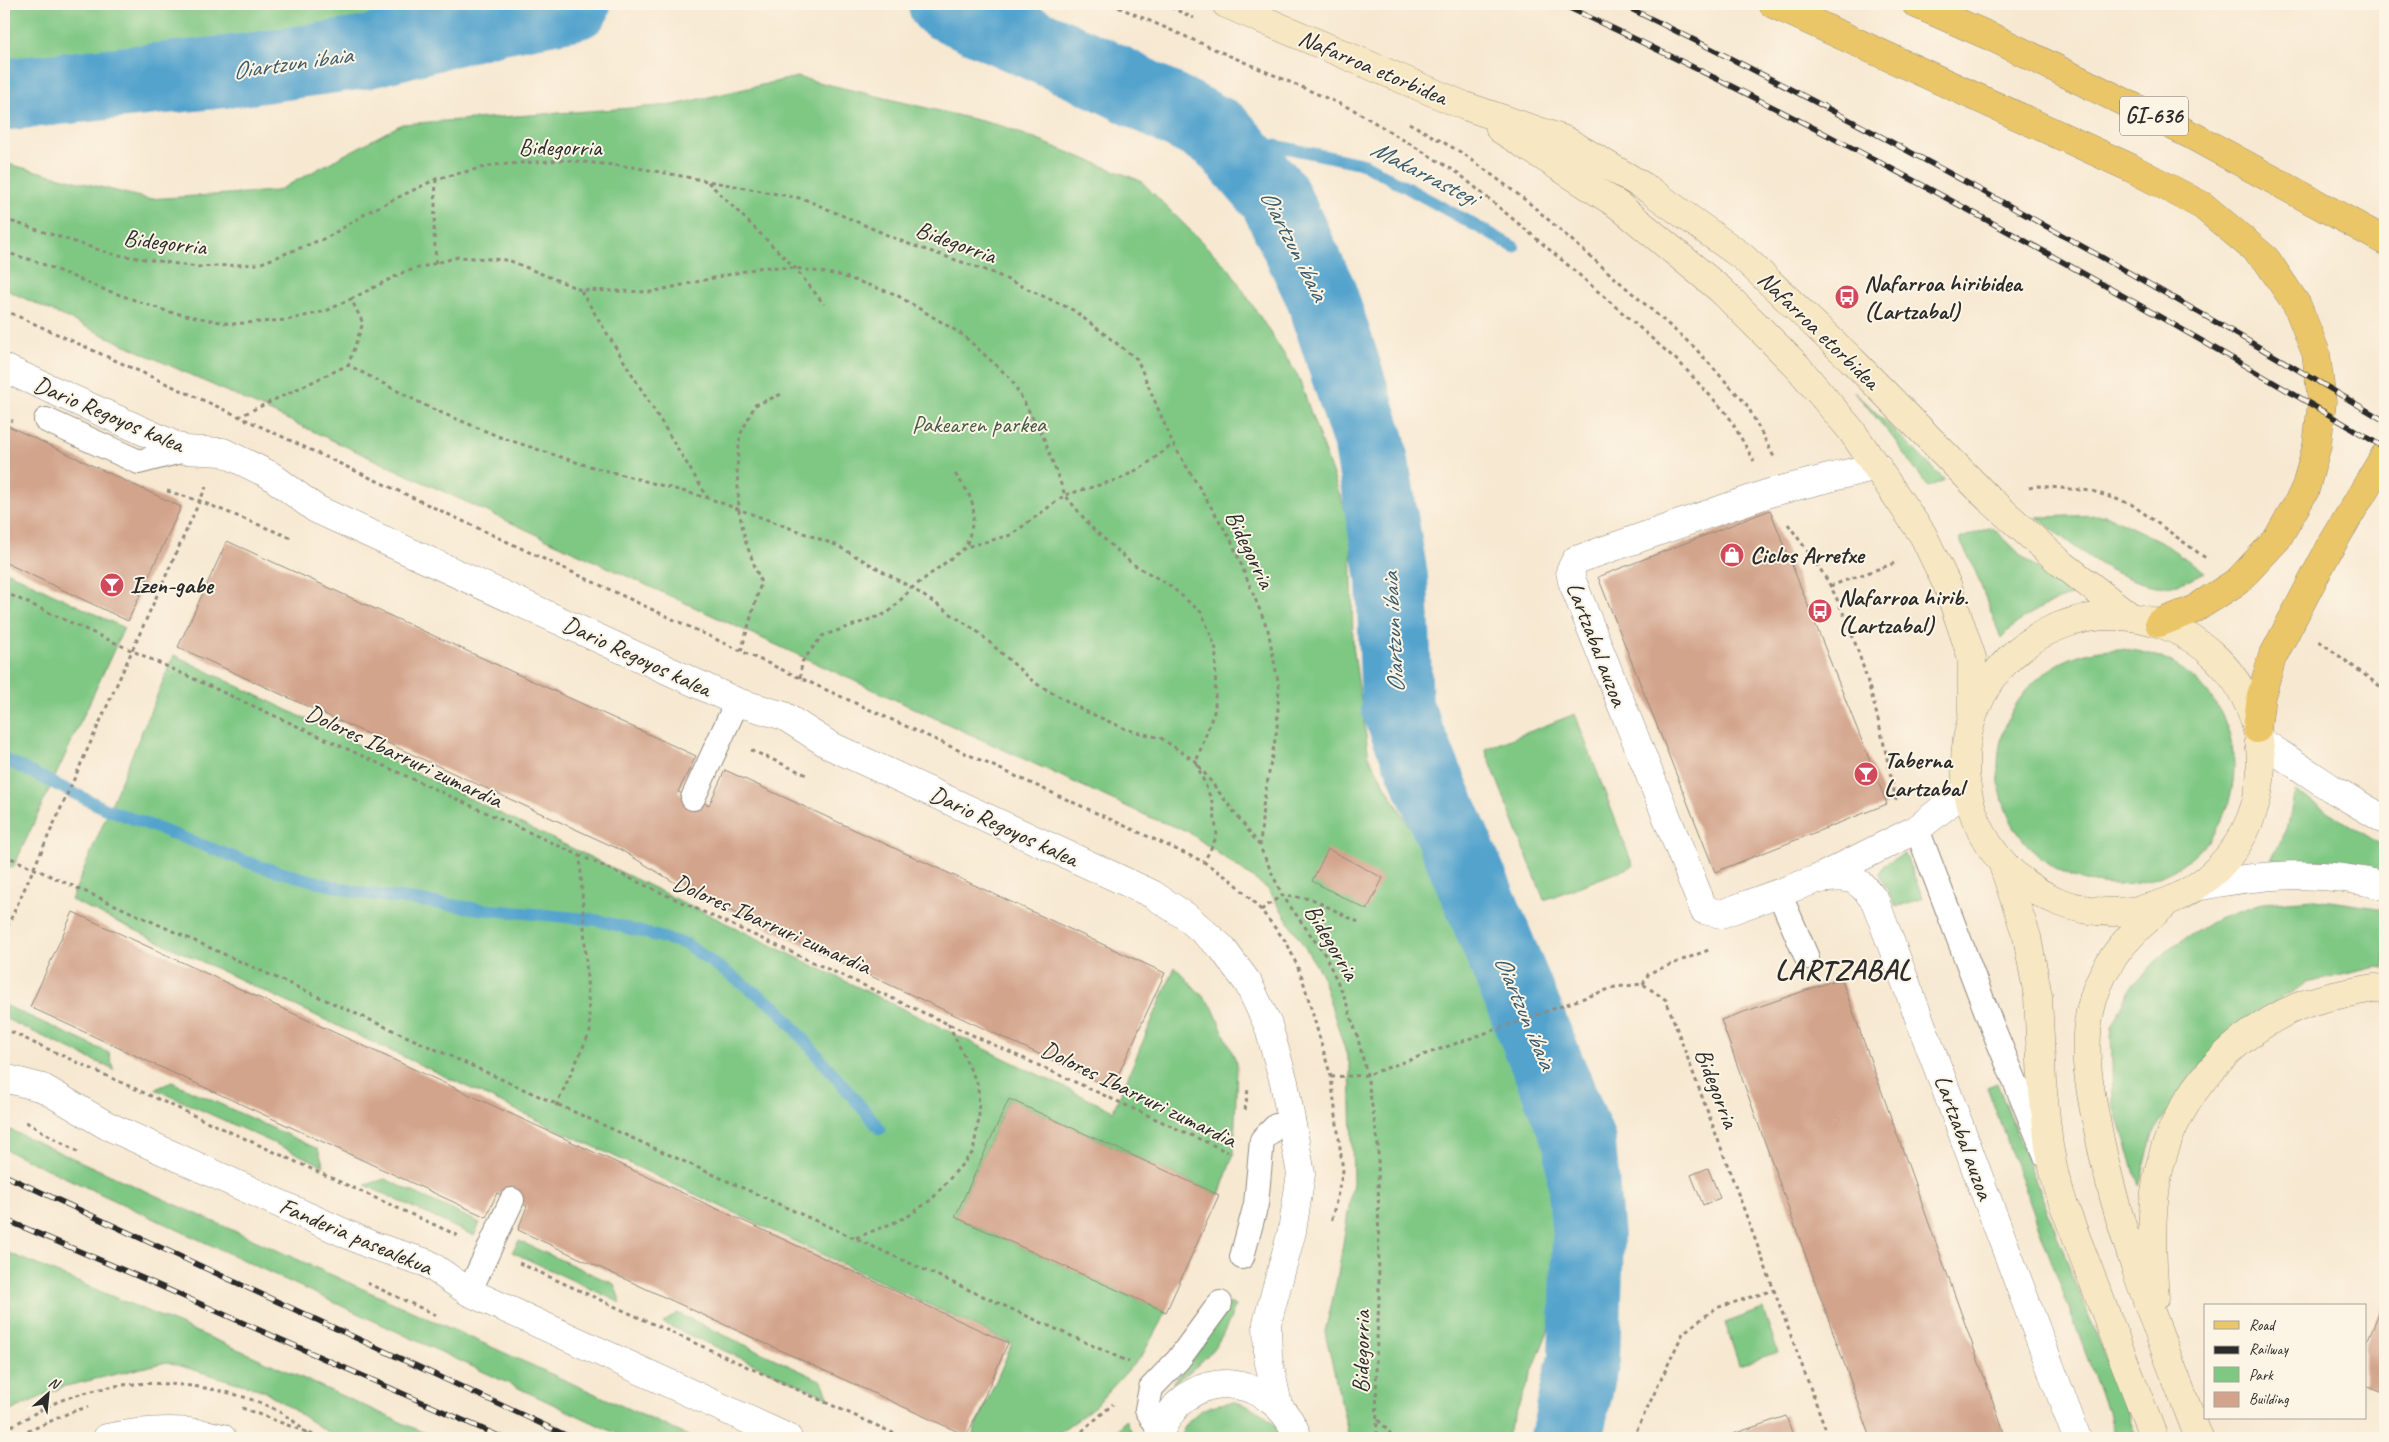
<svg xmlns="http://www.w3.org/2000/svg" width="2389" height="1442" viewBox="0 0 2389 1442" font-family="Caveat,sans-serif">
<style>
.green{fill:#7fc884;stroke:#557a58}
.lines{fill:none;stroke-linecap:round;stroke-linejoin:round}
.stream{stroke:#52a3cd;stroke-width:12}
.river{stroke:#52a3cd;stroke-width:72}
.building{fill:#d3a48c}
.lane-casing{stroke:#918a7e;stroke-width:26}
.street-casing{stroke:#918a7e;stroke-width:29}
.secondary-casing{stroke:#918a7e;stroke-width:29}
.primary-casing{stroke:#918a7e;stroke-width:29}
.path{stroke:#918a7e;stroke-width:3;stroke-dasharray:4 4;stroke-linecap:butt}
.lane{stroke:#fff;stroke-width:24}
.street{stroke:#fff;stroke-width:28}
.secondary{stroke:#f7e8c3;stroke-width:28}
.primary{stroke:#ebc669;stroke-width:28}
.rail-casing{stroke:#2b2b2b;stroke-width:5.5}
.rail{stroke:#fcf5e5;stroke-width:4;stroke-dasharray:11;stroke-linecap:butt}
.labels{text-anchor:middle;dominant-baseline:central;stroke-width:4;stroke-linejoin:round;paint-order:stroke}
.shield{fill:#fcf5e5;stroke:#6a6863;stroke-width:1}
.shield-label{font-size:22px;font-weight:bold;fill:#2b2b2b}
.street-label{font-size:24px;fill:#2b2b2b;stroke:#fcf5e5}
.poi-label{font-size:24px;font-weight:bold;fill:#2b2b2b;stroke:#fcf5e5;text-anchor:start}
.park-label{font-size:24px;fill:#445a46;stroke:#fcf5e5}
.water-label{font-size:25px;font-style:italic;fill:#3b5b6c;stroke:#fcf5e5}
.district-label{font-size:29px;font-weight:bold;letter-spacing:1px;fill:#2b2b2b;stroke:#fcf5e5}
</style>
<rect width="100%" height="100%" fill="#fcf5e5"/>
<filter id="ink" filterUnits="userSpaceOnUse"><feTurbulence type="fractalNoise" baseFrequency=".02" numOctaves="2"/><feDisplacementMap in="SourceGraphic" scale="10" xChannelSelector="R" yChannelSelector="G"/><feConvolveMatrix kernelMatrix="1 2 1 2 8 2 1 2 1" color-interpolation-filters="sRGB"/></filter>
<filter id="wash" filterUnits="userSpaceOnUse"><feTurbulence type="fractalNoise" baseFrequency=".0096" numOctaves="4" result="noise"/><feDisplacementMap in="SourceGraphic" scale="20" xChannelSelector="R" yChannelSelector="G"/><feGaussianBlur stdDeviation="1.12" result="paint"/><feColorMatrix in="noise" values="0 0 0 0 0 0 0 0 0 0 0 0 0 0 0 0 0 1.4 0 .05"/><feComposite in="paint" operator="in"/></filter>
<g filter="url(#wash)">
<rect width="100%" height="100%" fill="#f7e8d1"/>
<path class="green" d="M4 4H449L357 27 160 70 4 76Z
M797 77 1002 126 1141 181 1230 270 1298 376 1351 527 1353 646 1369 757 1438 876 1486 978 1544 1131 1563 1293 1506 1438H1347L1348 1433 1325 1332 1337 1280 1353 1182 1350 1066 1321 973 1268 889 1187 831 1154 819 4 289V163L148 199 277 191 402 124 674 105Z
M1854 391 1945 480 1928 487 1894 439Z
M2106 515 2160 541 2205 572C2191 579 2173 588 2157 586 2113 580 2070 544 2037 517Z
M1992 527 2023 557 2072 595C2042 606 2023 615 2001 638L1974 568 1959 539Z
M4 570 124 628 13 868 4 864Z
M1998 767a118 118 0 1 1 236 0a118 118 0 1 1-236 0Z
M174 655 1113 1111 1175 967 1212 1006 1237 1063 1234 1153 1219 1195 1009 1099 955 1217 1166 1312 1143 1354 1095 1406 1057 1434 1043 1438H971L1012 1344 71 900Z
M1575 714 1633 866 1544 900 1485 749Z
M2295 791 2385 847V875L2337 862 2271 860 2287 829Z
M1905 854 1923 898 1896 907 1879 874 1884 864Z
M2315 899 2385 909V968L2377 967 2307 983 2239 1024 2192 1076 2153 1134 2139 1186 2113 1102 2111 1028 2132 986 2168 949 2218 918 2262 903Z
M5 1005 109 1053 114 1070 4 1018Z
M172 1082 318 1149 324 1166 155 1089Z
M1997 1083 2137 1438H2117L1987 1087Z
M4 1127 693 1438H626L4 1149Z
M385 1179 480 1223 474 1236 365 1185Z
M519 1241 614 1284 621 1303 512 1252Z
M4 1251 242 1351 436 1438H332L330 1434 265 1391 167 1362 62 1387 4 1414Z
M1230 1303 1235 1306C1222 1344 1206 1362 1173 1383L1194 1358Z
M1763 1309 1778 1352 1739 1365 1725 1323Z
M677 1313 822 1381 829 1398 663 1323Z
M1236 1402C1255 1408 1274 1417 1281 1438H1179C1192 1411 1206 1404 1236 1402Z
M1125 1419 1135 1438H1109L1110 1434 1118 1429Z"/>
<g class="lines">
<path class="stream" d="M1220 134 1364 164 1514 247
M4 759 104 808 258 866 355 892 480 909 597 920 686 944 777 1008 880 1129"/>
<path class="river" d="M944 4 1110 78 1220 134 1274 196 1321 294 1370 445 1392 577 1397 708 1476 891 1580 1143 1588 1238 1584 1358 1566 1438
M4 93 11 94 234 71 363 53 496 19 575 4"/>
</g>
<g id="blocks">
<path class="building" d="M4 424 181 507 128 621 4 562Z
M1770 510 1887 804 1715 872 1598 577Z
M227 541 696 756 678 792 709 805 725 770 1165 973 1112 1088 692 893 621 850 178 647Z
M1328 849 1383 878 1367 910 1312 881Z
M73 912 1008 1343 967 1436 518 1230 527 1206 497 1193 486 1217 30 1007Z
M1841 978 2006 1438H1871L1721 1020Z
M1009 1099 1219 1195 1166 1312 955 1217Z
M1708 1168 1720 1198 1703 1205 1691 1175Z
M2385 1299V1394L2365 1386V1346Z
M1786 1416 1794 1438H1721Z"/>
</g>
</g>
<g filter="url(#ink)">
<use href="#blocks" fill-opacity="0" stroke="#918a7e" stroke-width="1"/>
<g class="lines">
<defs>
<path id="lane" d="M46 420 139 462 185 450
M693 798 737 702
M1917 829 1992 1026 2046 1156
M1779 893 1807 958
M1242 1257 1256 1204 1262 1140 1276 1126 1293 1124
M469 1292 512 1200
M1160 1432 1147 1409 1151 1388 1178 1360 1220 1303"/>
<path id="street" d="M4 368 185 450 223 452 270 475 316 509 737 702 784 716 831 746 1152 894 1187 917 1222 948 1248 983 1268 1025 1284 1082 1301 1174 1292 1231 1267 1323 1268 1358 1278 1405
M1877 466 1769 493 1576 560 1570 571 1572 581 1704 910 1721 914 1817 879 1917 829 1967 789
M2259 740 2331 788 2385 820
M1821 879C1851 875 1857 877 1875 901L2077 1438
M2196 887C2260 874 2322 869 2385 886
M4 1078 43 1088 106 1125 371 1245 427 1263 469 1292 500 1306 788 1438
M107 1438C145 1430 184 1427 222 1438
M1158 1438C1161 1426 1169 1415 1177 1405 1217 1364 1281 1388 1298 1438"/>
<path id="secondary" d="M1226 4 1465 106 1565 140 1648 189 1743 257 1852 360 1989 499 2061 563 2131 617
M1500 129 1618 205 1721 290 1797 366 1851 430 1923 535 1948 587 1972 658V712
M1965 764a148 148 0 1 1 296 0a148 148 0 1 1-296 0Z
M2003 865 2027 937 2038 996 2042 1082 2049 1146 2055 1177 2064 1206 2154 1438
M2164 905C2133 931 2104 959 2093 1000 2080 1043 2089 1087 2098 1130 2119 1237 2160 1337 2199 1438
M2155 1297C2152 1258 2150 1219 2157 1180 2170 1104 2227 1037 2297 1007 2321 997 2348 993 2374 988L2385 989"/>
<path id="primary" d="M1773 4 2131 168 2203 206 2266 259 2297 305 2316 353 2322 402 2317 445 2305 490 2277 539 2238 581 2193 610 2159 623
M1916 4 1996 39 2193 136 2385 241
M2257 729 2261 696 2272 658 2328 551 2385 455"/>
</defs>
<use href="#lane" class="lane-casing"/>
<use href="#street" class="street-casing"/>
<use href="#secondary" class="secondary-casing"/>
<use href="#primary" class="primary-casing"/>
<path class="path" d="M1111 4 1354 110 1458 173 1569 266 1680 363 1728 415 1754 461
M1163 4 1194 18
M1409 123 1464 154 1528 202 1694 347 1747 405 1774 457
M436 179 434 231 436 264
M708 182 795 268 824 304
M4 219 112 254 197 267 259 264 328 237 370 211 436 179 493 165 564 160 633 167 804 199 906 243 991 272 1073 310 1137 359 1173 444 1231 540 1268 630 1279 686 1277 729 1263 806 1260 847 1282 895 1325 955 1344 996 1357 1035 1367 1075 1378 1143 1379 1299 1376 1361 1377 1438
M4 252 35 261 103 289 169 312 231 324 287 320 326 311 351 299 363 323 348 365
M581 291 708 498
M351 299 404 272 458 257 508 260 581 290 651 292 763 267 795 268 839 275 895 294 963 335 1011 379 1043 436 1065 495 1091 527 1131 563 1169 585 1202 613 1216 649 1215 709 1196 762 1213 804 1217 836 1204 862
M4 310 238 416 741 651 1204 862 1235 883 1261 910 1287 943 1302 977 1331 1077 1343 1171 1331 1223
M4 417 13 421
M238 417 348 365 430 408 500 437 582 464 708 498 836 545 912 588 978 632 1035 683 1085 711 1128 730 1161 738 1196 762 1260 846
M4 424 6 418
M955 474C978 504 977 511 966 547
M2029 488 2038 486 2092 491 2131 504 2207 559
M167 491 200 501 294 539
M1788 524C1802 544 1819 565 1831 587 1865 654 1881 728 1896 801
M1830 586 1898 562
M4 592 1228 1152
M2319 641 2385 690
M741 651 761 583 746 543 739 511 737 467 740 435 755 405 782 394
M800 678 802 662 822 636 888 613 912 588 966 547 1011 535 1065 495 1120 479 1144 466 1173 444
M751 750 809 776
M4 855 1129 1362
M1261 910 1282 895 1312 899 1358 922
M4 934 206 487
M1643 984 1649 973 1711 949
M4 1028 38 1045
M39 1045 459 1236
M1331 1077 1367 1075 1615 987 1643 984 1666 1000 1829 1438
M556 1106 590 1032 580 856
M1245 1110 1248 1089
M26 1122 81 1154
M856 1238 907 1217 932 1199 973 1152 979 1118 978 1085 948 1023
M519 1263 904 1438
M367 1283 436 1315
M242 1408 322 1438
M1378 1420 1389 1431 1392 1438
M4 1429C20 1423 35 1412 51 1405 68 1396 91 1391 110 1387 162 1376 279 1390 309 1438
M13 1438 71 1412 88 1407
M300 1438 305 1431
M1065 1438 1080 1433
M1082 1438 1080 1433 1113 1404
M1633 1438 1683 1333 1716 1308 1774 1290"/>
<use href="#lane" class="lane"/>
<use href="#street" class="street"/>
<use href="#secondary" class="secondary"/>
<use href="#primary" class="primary"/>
<defs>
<path id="rail" d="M1561 4C1844 135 2117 289 2385 448
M1621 4C1882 131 2135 273 2385 421
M4 1175 572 1438
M4 1219 142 1278 503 1438"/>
</defs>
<use href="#rail" class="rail-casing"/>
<use href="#rail" class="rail"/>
</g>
</g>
<defs>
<symbol id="bus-disc" viewBox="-11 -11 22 22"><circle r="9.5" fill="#d1495b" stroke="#fcf5e5"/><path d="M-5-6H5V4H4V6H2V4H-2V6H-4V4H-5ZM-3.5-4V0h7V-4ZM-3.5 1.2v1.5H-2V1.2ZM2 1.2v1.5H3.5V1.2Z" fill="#fff"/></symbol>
<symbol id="shop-disc" viewBox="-11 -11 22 22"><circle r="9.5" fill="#d1495b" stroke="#fcf5e5"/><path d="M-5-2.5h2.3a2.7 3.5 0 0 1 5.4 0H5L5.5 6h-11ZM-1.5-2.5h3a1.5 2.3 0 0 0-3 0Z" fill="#fff"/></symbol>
<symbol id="bar-disc" viewBox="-11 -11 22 22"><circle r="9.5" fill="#d1495b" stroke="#fcf5e5"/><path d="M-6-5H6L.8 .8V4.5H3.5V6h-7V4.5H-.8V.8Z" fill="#fff"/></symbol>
</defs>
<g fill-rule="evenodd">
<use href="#bus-disc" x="1833" y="283" width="28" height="28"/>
<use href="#shop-disc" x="1718" y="541" width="28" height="28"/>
<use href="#bar-disc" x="98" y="571" width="28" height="28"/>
<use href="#bus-disc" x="1806" y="597" width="28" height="28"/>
<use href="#bar-disc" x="1852" y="760" width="28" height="28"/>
</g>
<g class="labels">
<rect class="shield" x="2120" y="96.5" width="68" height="39" rx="4"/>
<g class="shield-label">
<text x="2154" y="116">GI-636</text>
</g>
<g class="street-label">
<text transform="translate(1373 67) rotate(23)">Nafarroa etorbidea</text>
<text x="560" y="147">Bidegorria</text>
<text transform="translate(165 242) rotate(7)">Bidegorria</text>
<text transform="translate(956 242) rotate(20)">Bidegorria</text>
<text transform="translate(1819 330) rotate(44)">Nafarroa etorbidea</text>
<text transform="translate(109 414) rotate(23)">Dario Regoyos kalea</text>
<text transform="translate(1250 549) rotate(64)">Bidegorria</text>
<text transform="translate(1597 644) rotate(69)">Lartzabal auzoa</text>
<text transform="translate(637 656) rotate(25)">Dario Regoyos kalea</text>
<text transform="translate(404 756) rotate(25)">Dolores Ibarruri zumardia</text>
<text transform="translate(1004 826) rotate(25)">Dario Regoyos kalea</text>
<text transform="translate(772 924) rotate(24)">Dolores Ibarruri zumardia</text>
<text transform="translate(1332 942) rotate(59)">Bidegorria</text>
<text transform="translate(1717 1088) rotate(69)">Bidegorria</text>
<text transform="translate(1139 1094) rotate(26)">Dolores Ibarruri zumardia</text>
<text transform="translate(1964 1137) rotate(70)">Lartzabal auzoa</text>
<text transform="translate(356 1236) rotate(23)">Fanderia pasealekua</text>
<text transform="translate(1361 1352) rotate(-89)">Bidegorria</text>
</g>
<g class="poi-label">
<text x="1864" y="283">Nafarroa hiribidea<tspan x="1864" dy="28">(Lartzabal)</tspan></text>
<text x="1750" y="555">Ciclos Arretxe</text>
<text x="130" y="585">Izen-gabe</text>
<text x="1838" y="597">Nafarroa hirib.<tspan x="1838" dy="28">(Lartzabal)</tspan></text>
<text x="1884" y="760">Taberna<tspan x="1884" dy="28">Lartzabal</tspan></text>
</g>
<g class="park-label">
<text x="979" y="424">Pakearen parkea</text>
</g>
<g class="water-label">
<text transform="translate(292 63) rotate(-8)">Oiartzun ibaia</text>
<text transform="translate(1424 173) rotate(27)">Makarrastegi</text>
<text transform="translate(1294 245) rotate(63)">Oiartzun ibaia</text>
<text transform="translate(1393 633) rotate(-93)">Oiartzun ibaia</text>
<text transform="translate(1525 1012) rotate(67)">Oiartzun ibaia</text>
</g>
<g class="district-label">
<text x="1843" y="969">LARTZABAL</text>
</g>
</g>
<rect width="2389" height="1442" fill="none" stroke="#fcf5e5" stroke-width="20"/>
<rect x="2204" y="1304" width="162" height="115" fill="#fcf5e5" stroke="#a8a49b"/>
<rect x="2214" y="1321" width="25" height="8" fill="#ebc669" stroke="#a8a49b"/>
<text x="2249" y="1330" font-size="15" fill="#2b2b2b">Road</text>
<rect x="2214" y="1346" width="25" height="8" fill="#2b2b2b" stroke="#a8a49b"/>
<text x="2249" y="1354" font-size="15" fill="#2b2b2b">Railway</text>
<rect x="2214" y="1367" width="25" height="15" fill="#7fc884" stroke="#a8a49b"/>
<text x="2249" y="1380" font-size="15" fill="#2b2b2b">Park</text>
<rect x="2214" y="1392" width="25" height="15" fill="#d3a48c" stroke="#a8a49b"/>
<text x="2249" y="1404" font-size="15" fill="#2b2b2b">Building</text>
<g transform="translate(48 1394) rotate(27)" stroke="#fcf5e5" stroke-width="4" paint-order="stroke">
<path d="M0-4L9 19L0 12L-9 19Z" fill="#2b2b2b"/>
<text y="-8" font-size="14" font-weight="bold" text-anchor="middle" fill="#2b2b2b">N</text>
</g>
</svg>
